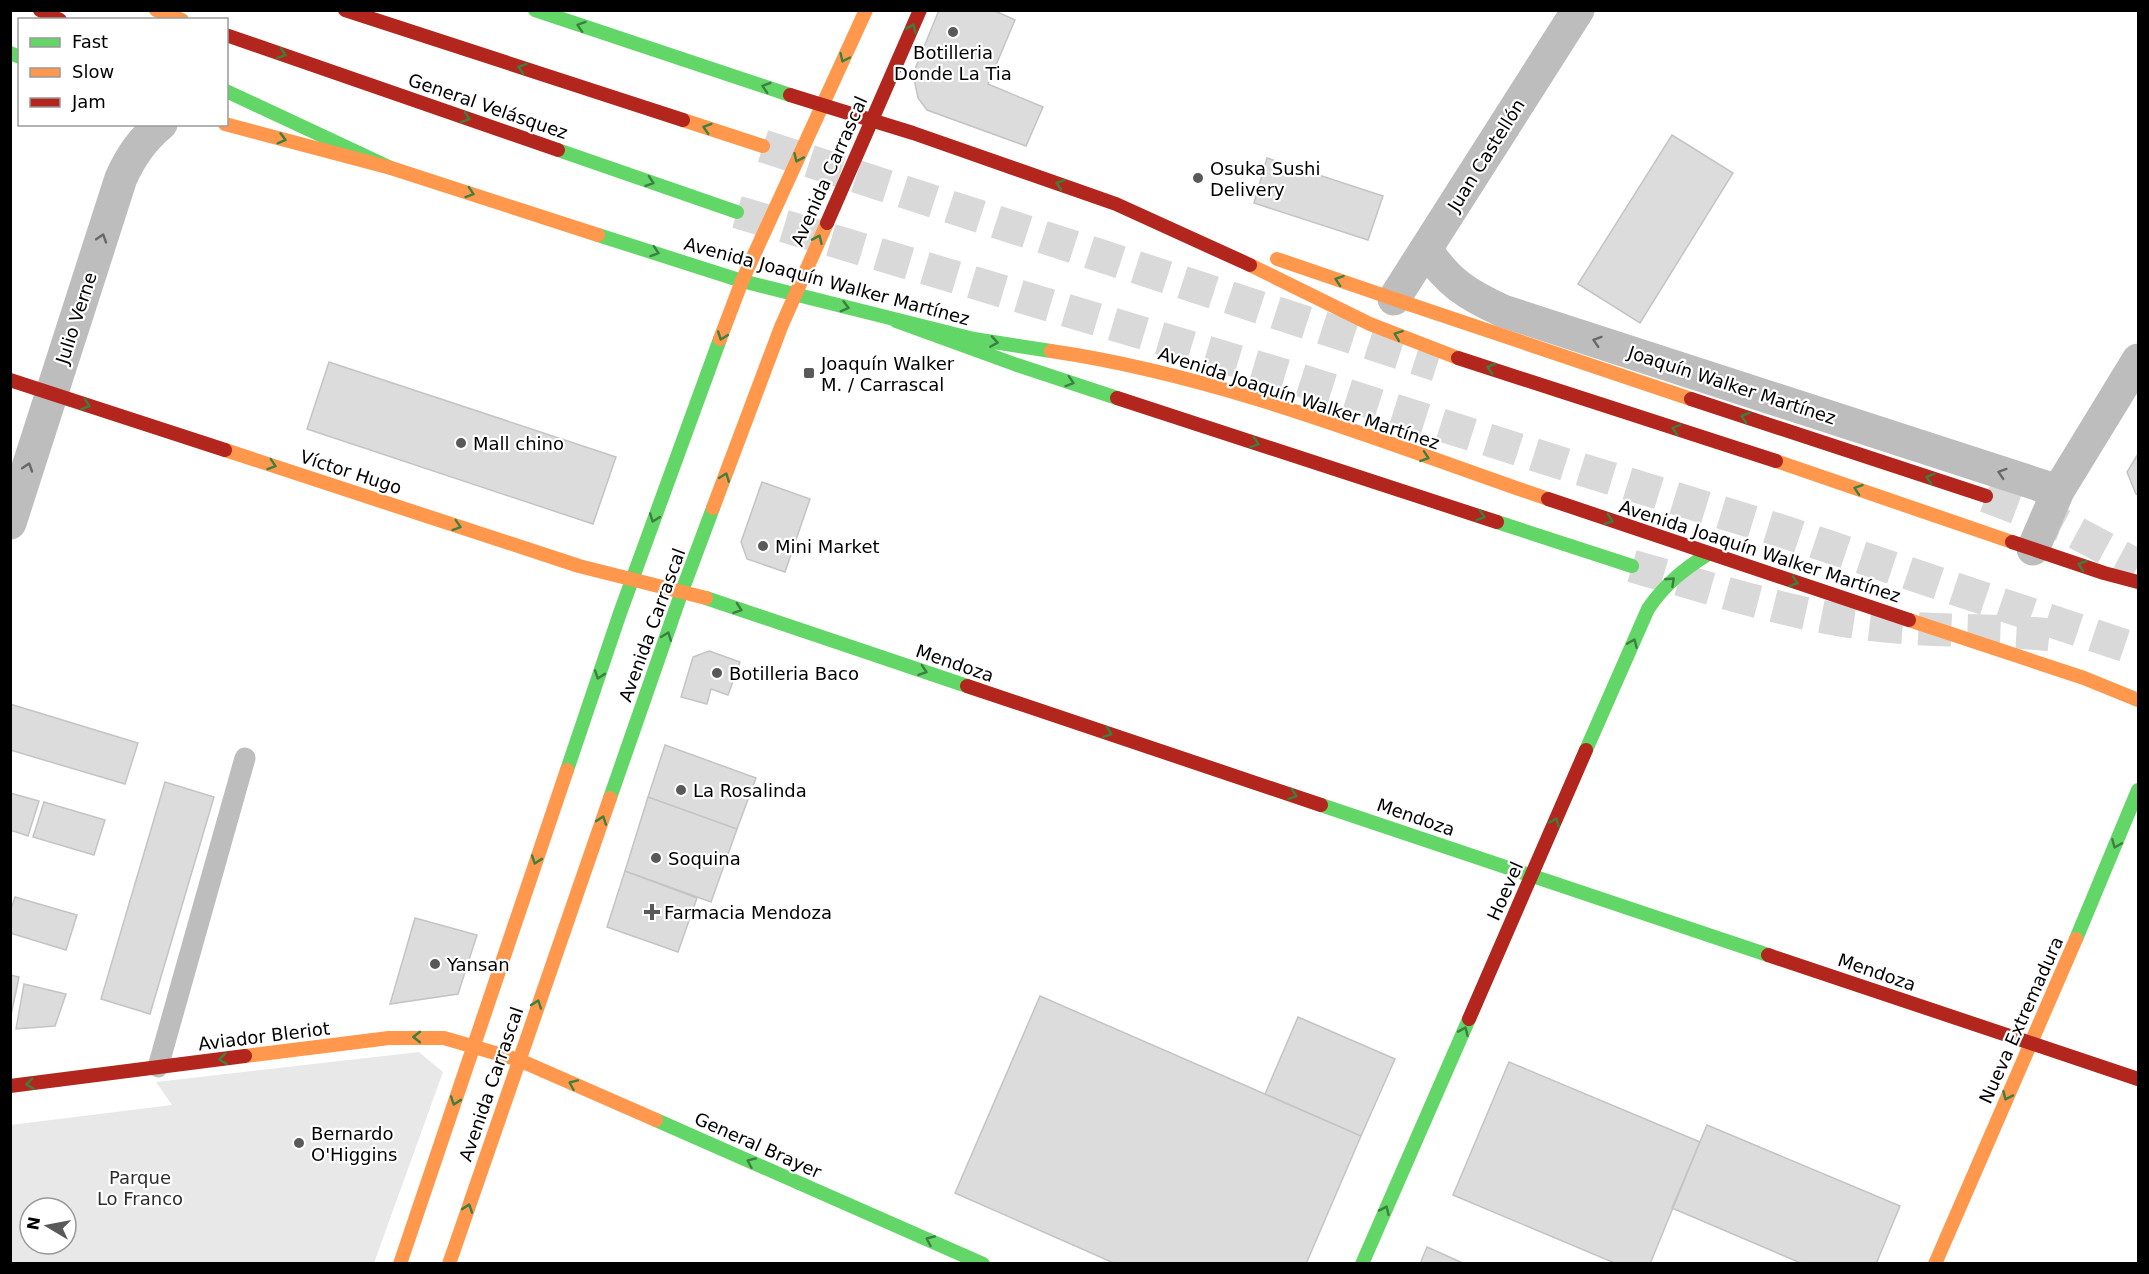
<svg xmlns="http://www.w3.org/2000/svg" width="2149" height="1274" viewBox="0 0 2149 1274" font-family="'DejaVu Sans',sans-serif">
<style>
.green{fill:#e8e8e8;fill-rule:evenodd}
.building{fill:#dcdcdc;stroke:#c4c4c4;stroke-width:1.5}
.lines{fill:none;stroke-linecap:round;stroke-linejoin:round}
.highway-tunnel{stroke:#d9d9d9;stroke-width:33;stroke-dasharray:33 16;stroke-linecap:butt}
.lane{stroke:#bdbdbd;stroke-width:21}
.street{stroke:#bdbdbd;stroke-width:33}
.fast{stroke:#63d668;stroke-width:14}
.slow{stroke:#ff974d;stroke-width:14}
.jam{stroke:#b3261e;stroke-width:14}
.oneway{stroke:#3b803e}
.oneway2{stroke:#686868}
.poi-dot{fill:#595959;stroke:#fff;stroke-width:2}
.labels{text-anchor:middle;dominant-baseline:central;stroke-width:4.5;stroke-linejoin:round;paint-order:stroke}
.poi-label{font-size:18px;fill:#000;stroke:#fff;text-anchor:start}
.street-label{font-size:18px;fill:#000;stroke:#fff}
.park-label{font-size:18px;fill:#2d2d2d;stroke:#fff}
</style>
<rect width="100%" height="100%" fill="#fff"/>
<path class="green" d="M419 1052 443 1072 374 1263H11L10 1125 172 1105 156 1082ZM30 1208H66V1244H30Z"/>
<path class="building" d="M939 10H993L1015 20 988 84 1043 107 1026 146 927 110 918 98 913 74Z
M1672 135 1733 173 1640 323 1578 284Z
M1267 158 1383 196 1368 240 1254 203Z
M329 362 616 457 593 524 307 429Z
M2138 454V495L2136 494 2127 472Z
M762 482 810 499 785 572 747 559 741 542Z
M709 651 740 662 728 695 711 689 707 704 681 697 693 657Z
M10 704 138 743 125 784 10 750Z
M665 745 756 778 737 829 648 797Z
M165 782 214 797 150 1014 101 999Z
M10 793 39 801 28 836 10 830Z
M648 797 737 829 711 902 625 871Z
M44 802 105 820 94 855 33 837Z
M625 871 697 898 678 952 607 927Z
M15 897 77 915 66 950 10 933V912Z
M415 918 477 935 458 994 390 1004Z
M10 975 19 977 10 1020Z
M24 984 66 994 55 1026 16 1029Z
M1040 996 1361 1136 1306 1264H1116L955 1193Z
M1298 1017 1395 1059 1361 1136 1265 1094Z
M1509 1062 1700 1142 1650 1264H1617L1453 1195Z
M1707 1125 1900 1206 1876 1264H1803L1672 1208Z
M1427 1247 1465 1264H1420Z"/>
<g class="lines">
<path class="highway-tunnel" d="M763 146 1437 365
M737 212 1290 377 1567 465 1785 532 2138 650
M1986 496 2062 525 2138 566
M1632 566C1707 587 1782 612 1859 623 1926 633 1994 628 2060 636"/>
<path class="lane" d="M158 1067 245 758"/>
<path class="street" d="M1426 249C1447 282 1468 295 1503 311L2058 491
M1394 299 1578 10
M10 523 121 178C131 156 142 140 161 124
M2033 549 2058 491 2138 360"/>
<path class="fast" d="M535 10 790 95
M10 53 20 57
M226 91 391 168
M558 150 737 212
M598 235 742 281 974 339 1051 351
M896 321 1017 365 1117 398
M1497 522 1632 566
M706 598 967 686
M1586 750 1648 609C1664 585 1684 569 1708 554
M567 770 620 613 720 339
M610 798 682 591 713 508
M1321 805 1768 955
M2076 939 2138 790
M656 1120 983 1264
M1362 1264 1469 1019"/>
<path class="slow" d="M156 10 182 20
M683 120 763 146
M225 124 391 168 598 235
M1277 259 1394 299
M1250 265 1370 324 1458 358
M1394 299 1691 399
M720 339 742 281 866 10
M1051 351C1222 376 1385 443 1548 499
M225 450 579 566 706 598
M1776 461 2012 542
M713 508 781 327 827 223
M1909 620 2084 678 2138 700
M245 1056 389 1038H444L519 1060 656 1120
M400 1264 567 770
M449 1264 610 798
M1935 1264 2076 939"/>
<path class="jam" d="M40 10 60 20
M345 10 683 120
M226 35 558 150
M790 95 913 133 1116 204 1250 265
M827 223 920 10
M1458 358 1776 461
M10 380 225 450
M1117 398 1497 522
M1691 399 1986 496
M1548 499 1909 620
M2012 542 2104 573 2138 582
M967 686 1321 805
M1768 955 2138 1079
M1469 1019 1586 750
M10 1086 245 1056"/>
</g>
<defs><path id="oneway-chevron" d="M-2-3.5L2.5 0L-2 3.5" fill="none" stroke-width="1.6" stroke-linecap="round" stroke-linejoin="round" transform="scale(1.5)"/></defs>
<g class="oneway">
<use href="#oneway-chevron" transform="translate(581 26) rotate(-162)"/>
<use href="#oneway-chevron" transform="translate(912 28) rotate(-66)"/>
<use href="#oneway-chevron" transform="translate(282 54) rotate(19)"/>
<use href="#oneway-chevron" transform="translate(844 58) rotate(115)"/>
<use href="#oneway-chevron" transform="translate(522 68) rotate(-162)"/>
<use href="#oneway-chevron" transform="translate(766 87) rotate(-162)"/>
<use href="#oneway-chevron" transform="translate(466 118) rotate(19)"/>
<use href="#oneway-chevron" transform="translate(707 128) rotate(-162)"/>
<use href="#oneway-chevron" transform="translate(282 139) rotate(15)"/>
<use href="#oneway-chevron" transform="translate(798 158) rotate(114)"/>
<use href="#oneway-chevron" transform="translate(650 182) rotate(19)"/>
<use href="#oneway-chevron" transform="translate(1060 184) rotate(-161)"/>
<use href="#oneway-chevron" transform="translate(470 193) rotate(18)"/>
<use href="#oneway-chevron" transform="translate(818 239) rotate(-66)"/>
<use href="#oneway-chevron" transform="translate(655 252) rotate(18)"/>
<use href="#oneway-chevron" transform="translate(1339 280) rotate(-161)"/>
<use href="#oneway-chevron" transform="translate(845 307) rotate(15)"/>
<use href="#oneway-chevron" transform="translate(1398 335) rotate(-159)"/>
<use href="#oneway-chevron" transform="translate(722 336) rotate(110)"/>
<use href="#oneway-chevron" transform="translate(994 342) rotate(9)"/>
<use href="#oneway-chevron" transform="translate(1491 368) rotate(-162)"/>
<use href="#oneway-chevron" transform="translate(1070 382) rotate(18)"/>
<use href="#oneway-chevron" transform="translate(86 405) rotate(18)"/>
<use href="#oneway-chevron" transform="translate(1745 417) rotate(-162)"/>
<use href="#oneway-chevron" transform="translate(1676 429) rotate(-162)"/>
<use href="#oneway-chevron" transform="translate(1255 443) rotate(18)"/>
<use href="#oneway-chevron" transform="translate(1425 457) rotate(19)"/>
<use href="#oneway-chevron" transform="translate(272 465) rotate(18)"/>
<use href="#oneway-chevron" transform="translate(725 477) rotate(-69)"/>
<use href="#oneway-chevron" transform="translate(1930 478) rotate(-162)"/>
<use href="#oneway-chevron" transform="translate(1858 489) rotate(-161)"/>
<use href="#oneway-chevron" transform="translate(1481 516) rotate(18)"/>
<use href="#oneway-chevron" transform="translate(654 518) rotate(110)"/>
<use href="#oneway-chevron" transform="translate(1609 520) rotate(19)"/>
<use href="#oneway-chevron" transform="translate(457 526) rotate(18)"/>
<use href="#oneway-chevron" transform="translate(2082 565) rotate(-161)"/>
<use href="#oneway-chevron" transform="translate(1671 581) rotate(-43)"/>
<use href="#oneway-chevron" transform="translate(1794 582) rotate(18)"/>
<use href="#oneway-chevron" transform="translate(738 609) rotate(19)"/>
<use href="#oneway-chevron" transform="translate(667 636) rotate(-70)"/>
<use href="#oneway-chevron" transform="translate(1633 643) rotate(-67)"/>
<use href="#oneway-chevron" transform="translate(923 671) rotate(19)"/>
<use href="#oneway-chevron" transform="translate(599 675) rotate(109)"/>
<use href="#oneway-chevron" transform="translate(1108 733) rotate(19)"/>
<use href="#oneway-chevron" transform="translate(1293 795) rotate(19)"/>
<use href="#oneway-chevron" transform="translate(602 820) rotate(-71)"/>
<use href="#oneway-chevron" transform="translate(1555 822) rotate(-67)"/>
<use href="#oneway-chevron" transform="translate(2116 844) rotate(113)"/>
<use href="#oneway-chevron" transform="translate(536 860) rotate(109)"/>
<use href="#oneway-chevron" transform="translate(537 1004) rotate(-71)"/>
<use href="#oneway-chevron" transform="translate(1464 1031) rotate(-66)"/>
<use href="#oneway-chevron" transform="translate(417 1037) rotate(180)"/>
<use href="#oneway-chevron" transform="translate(223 1059) rotate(173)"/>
<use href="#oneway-chevron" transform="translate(30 1084) rotate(173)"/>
<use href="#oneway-chevron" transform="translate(573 1084) rotate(-156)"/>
<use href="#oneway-chevron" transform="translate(2007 1096) rotate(114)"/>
<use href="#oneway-chevron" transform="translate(455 1101) rotate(109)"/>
<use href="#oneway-chevron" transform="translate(751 1162) rotate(-156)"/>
<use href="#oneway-chevron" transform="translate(468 1208) rotate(-71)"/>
<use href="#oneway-chevron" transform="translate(1385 1210) rotate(-66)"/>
<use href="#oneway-chevron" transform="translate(930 1240) rotate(-156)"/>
</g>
<g class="oneway2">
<use href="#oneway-chevron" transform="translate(102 238) rotate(-72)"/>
<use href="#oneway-chevron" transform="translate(1597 341) rotate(-162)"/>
<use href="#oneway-chevron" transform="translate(28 467) rotate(-72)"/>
<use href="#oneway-chevron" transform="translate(2002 473) rotate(-162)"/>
</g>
<g class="poi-dot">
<circle cx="953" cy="32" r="6"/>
<circle cx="1198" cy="178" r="6"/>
<rect x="803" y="367" width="12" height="12" rx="3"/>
<circle cx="461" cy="443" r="6"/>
<circle cx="763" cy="546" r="6"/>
<circle cx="717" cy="673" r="6"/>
<circle cx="681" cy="790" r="6"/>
<circle cx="656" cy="858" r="6"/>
<path d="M649 903h6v6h6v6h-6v6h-6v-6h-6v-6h6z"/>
<circle cx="435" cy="964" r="6"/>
<circle cx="299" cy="1143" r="6"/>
</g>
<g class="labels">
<g class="poi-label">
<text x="953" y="52" text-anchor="middle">Botilleria<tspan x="953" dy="21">Donde La Tia</tspan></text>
<text x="1210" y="168">Osuka Sushi<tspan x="1210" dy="21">Delivery</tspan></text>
<text x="821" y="363">Joaquín Walker<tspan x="821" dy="21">M. / Carrascal</tspan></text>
<text x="473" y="443">Mall chino</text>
<text x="775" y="546">Mini Market</text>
<text x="729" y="673">Botilleria Baco</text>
<text x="693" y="790">La Rosalinda</text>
<text x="668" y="858">Soquina</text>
<text x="664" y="912">Farmacia Mendoza</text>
<text x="447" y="964">Yansan</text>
<text x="311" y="1133">Bernardo<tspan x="311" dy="21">O'Higgins</tspan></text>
</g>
<g class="street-label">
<text transform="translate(488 106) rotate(19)">General Velásquez</text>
<text transform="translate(1486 155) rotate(-58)">Juan Castellón</text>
<text transform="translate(829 171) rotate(-66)">Avenida Carrascal</text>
<text transform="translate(827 281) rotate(15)">Avenida Joaquín Walker Martínez</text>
<text transform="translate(76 318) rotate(-72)">Julio Verne</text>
<text transform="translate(1732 385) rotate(18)">Joaquín Walker Martínez</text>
<text transform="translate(1299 398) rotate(18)">Avenida Joaquín Walker Martínez</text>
<text transform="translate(351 472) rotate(18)">Víctor Hugo</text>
<text transform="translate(1760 551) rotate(18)">Avenida Joaquín Walker Martínez</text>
<text transform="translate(652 625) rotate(-70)">Avenida Carrascal</text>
<text transform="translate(955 663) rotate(19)">Mendoza</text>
<text transform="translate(1416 817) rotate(19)">Mendoza</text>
<text transform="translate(1505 891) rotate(-66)">Hoevel</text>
<text transform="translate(1877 972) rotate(19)">Mendoza</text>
<text transform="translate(2021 1020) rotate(-66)">Nueva Extremadura</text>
<text transform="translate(264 1036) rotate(-7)">Aviador Bleriot</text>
<text transform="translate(491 1084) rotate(-71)">Avenida Carrascal</text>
<text transform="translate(758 1145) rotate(24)">General Brayer</text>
</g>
<g class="park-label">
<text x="140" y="1177">Parque<tspan x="140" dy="21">Lo Franco</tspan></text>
</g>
</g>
<rect width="2149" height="1274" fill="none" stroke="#000000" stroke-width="24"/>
<rect x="18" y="18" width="210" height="108" fill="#ffffff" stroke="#999999" stroke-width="1.5"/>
<rect x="30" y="38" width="30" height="9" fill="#63d668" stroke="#999999" stroke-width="1.5"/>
<text x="72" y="48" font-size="18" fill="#000000">Fast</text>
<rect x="30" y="68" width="30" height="9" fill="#ff974d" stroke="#999999" stroke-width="1.5"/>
<text x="72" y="78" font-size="18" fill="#000000">Slow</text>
<rect x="30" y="98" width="30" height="9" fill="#b3261e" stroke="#999999" stroke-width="1.5"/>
<text x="72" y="108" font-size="18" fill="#000000">Jam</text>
<g transform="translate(48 1226) rotate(280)"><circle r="28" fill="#ffffff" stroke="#999999" stroke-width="1.5"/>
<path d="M0-4.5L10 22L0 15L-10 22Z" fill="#595959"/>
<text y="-9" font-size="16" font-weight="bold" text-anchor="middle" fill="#000000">N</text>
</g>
</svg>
